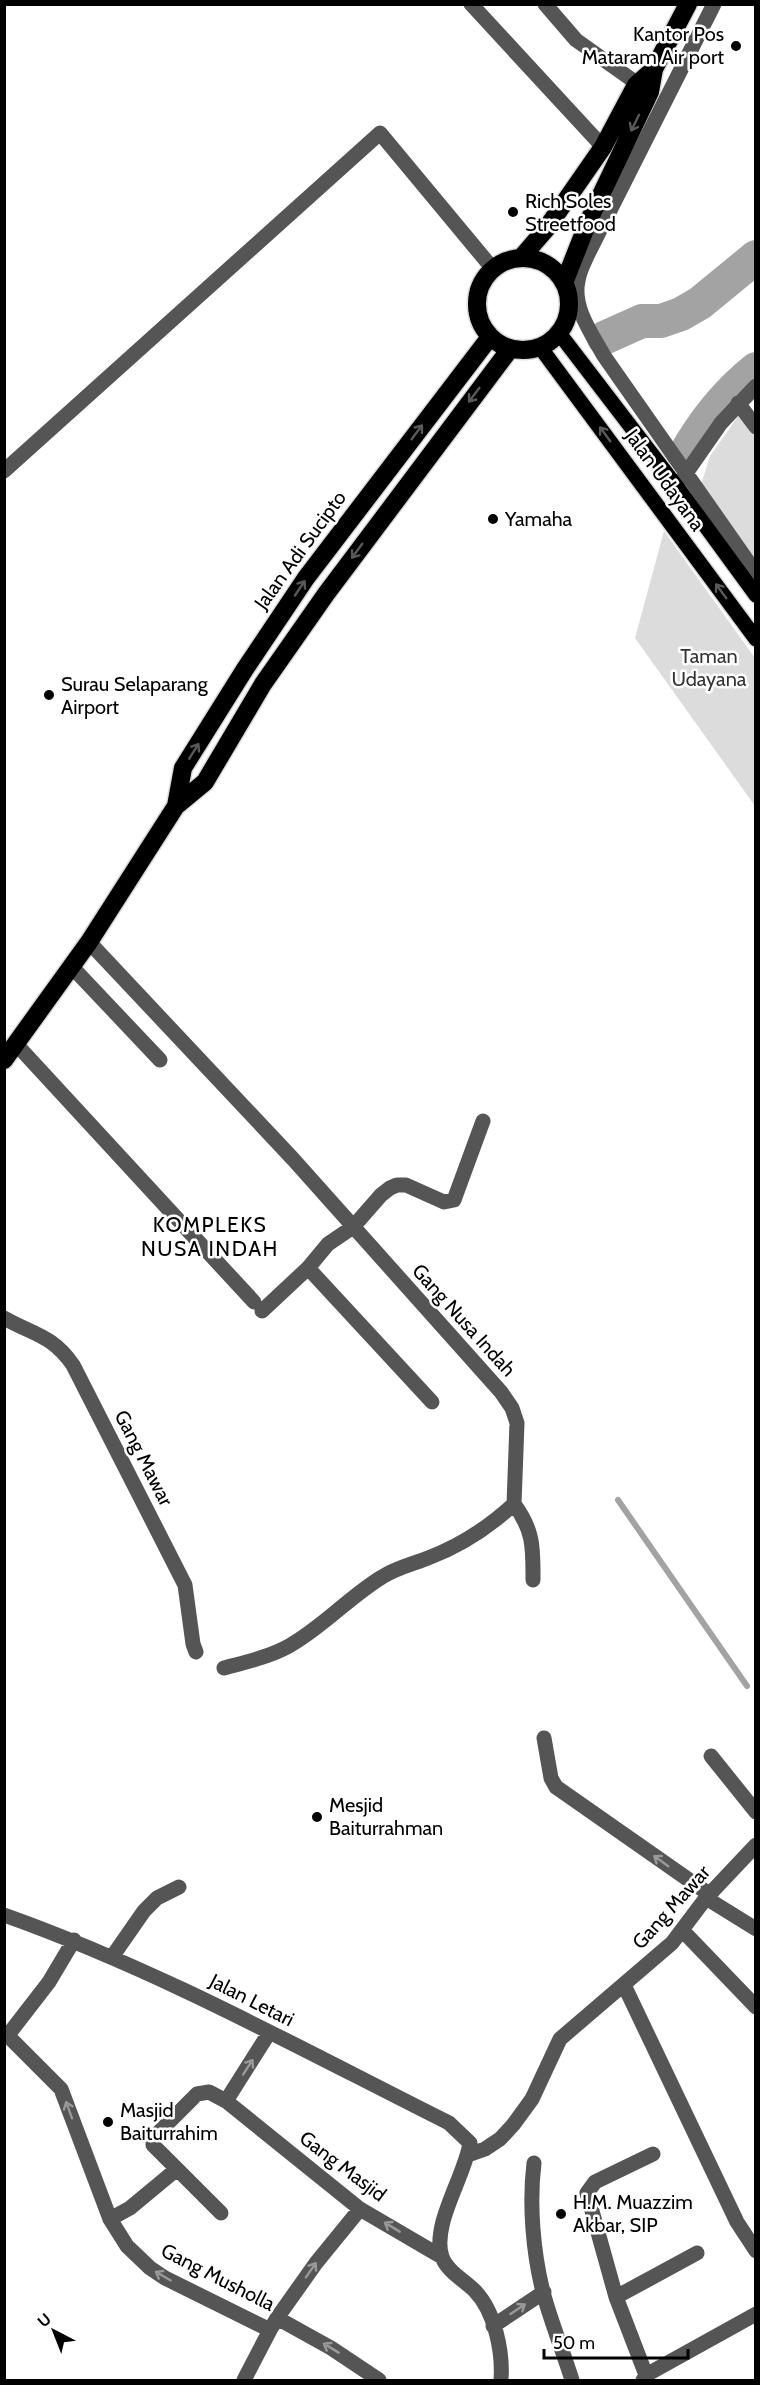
<svg xmlns="http://www.w3.org/2000/svg" width="760" height="2385" viewBox="0 0 760 2385" font-family="Cabin,sans-serif">
<style>
.green{fill:#dcdcdc}
.lines{fill:none;stroke-linecap:round;stroke-linejoin:round}
.stream{stroke:#a3a3a3;stroke-width:6}
.river{stroke:#a3a3a3;stroke-width:34}
.major-casing{stroke:#dbdbdb;stroke-width:18}
.highway-casing{stroke:#dbdbdb;stroke-width:21}
.minor{stroke:#555;stroke-width:15}
.major{stroke:#000;stroke-width:15}
.highway{stroke:#000;stroke-width:18}
.oneway{stroke:#595959}
.oneway2{stroke:#999}
.poi-dot{fill:#000;stroke:#fff;stroke-width:2}
.labels{text-anchor:middle;dominant-baseline:central;stroke-width:5;stroke-linejoin:round;paint-order:stroke}
.poi-label{font-size:20px;fill:#000;stroke:#fff;text-anchor:start}
.street-label{font-size:20px;fill:#000;stroke:#fff}
.park-label{font-size:20px;fill:#333;stroke:#fff}
.neighbourhood-label{font-size:21px;letter-spacing:1.5px;fill:#000;stroke:#fff}
</style>
<rect width="100%" height="100%" fill="#fff"/>
<path class="green" d="M741 412 755 432V565L700 488 710 456Z
M664 531 755 658V806L635 638Z"/>
<g class="lines">
<path class="stream" d="M618 1500 747 1686"/>
<path class="river" d="M604 338 642 321H661L681 314 700 303 756 257
M684 456C703 422 726 393 756 369"/>
<defs>
<path id="major" d="M559 333 677 487 756 595
M540 347 756 639"/>
<path id="highway" d="M477 304a46 46 0 1 1 92 0a46 46 0 1 1-92 0Z
M521 258 546 229 603 147 636 85 654 69 688 4
M564 283 588 222 650 92 654 69
M176 806 183 768 245 669 306 578 490 337
M4 1060 89 942 176 806 205 782 263 684 326 594 510 349"/>
</defs>
<use href="#major" class="major-casing"/>
<use href="#highway" class="highway-casing"/>
<path class="minor" d="M471 4 603 147
M545 4 576 40 645 89
M714 4 588 254C584 263 579 272 578 281 572 307 592 334 604 356L756 573
M738 403 756 427
M4 471 380 133 493 269
M682 479 721 423 756 386
M89 942 293 1159 501 1392 512 1408 517 1423 514 1504C489 1527 460 1546 428 1558 413 1564 396 1568 382 1577 349 1597 323 1627 289 1646 269 1657 246 1662 224 1668
M72 967 160 1060
M17 1045 254 1302
M308 1268 432 1402
M262 1311 308 1268 328 1244 353 1227 381 1195 390 1188 397 1185H406L444 1202 454 1200 483 1121
M4 1318C34 1335 52 1335 73 1365L185 1585 193 1644 196 1652
M514 1504C534 1531 533 1548 533 1580
M544 1738 551 1778 556 1787 709 1894
M711 1756 756 1812
M706 1898 756 1929
M4 1915C159 1970 303 2050 449 2123L470 2143C465 2176 431 2225 442 2257 447 2271 464 2280 474 2290 495 2311 503 2352 501 2380
M682 1930 756 2007
M112 1957 144 1911 157 1898 179 1887
M624 1985 737 2222 756 2251
M4 2032 61 2089 110 2219 127 2246 150 2268 165 2278 270 2330 277 2318 331 2348 379 2380
M8 2035 49 1982 74 1940
M226 2101 269 2033
M468 2155 485 2149 500 2139 513 2125 532 2099 560 2039 672 1943 706 1898 756 1845
M534 2163C529 2204 533 2252 543 2292 551 2322 563 2351 572 2380
M177 2169 221 2213
M110 2219 130 2208 177 2169 153 2145V2138L197 2094 209 2092 226 2101 360 2209 442 2257
M616 2297 587 2193 595 2182 653 2154
M277 2318 316 2263 360 2209
M493 2326 544 2292
M646 2375 756 2314
M244 2380 270 2330
M643 2380 646 2375 616 2297 697 2253"/>
<use href="#major" class="major"/>
<use href="#highway" class="highway"/>
</g>
<defs><path id="oneway-shaft" d="M-6 0H5M1.5-3L5.5 0L1.5 3" fill="none" stroke-width="1.6" stroke-linecap="round" stroke-linejoin="round" transform="scale(1.5)"/></defs>
<g class="oneway">
<use href="#oneway-shaft" transform="translate(635 123) rotate(116)"/>
<use href="#oneway-shaft" transform="translate(474 395) rotate(127)"/>
<use href="#oneway-shaft" transform="translate(417 432) rotate(-53)"/>
<use href="#oneway-shaft" transform="translate(605 434) rotate(-126)"/>
<use href="#oneway-shaft" transform="translate(357 551) rotate(126)"/>
<use href="#oneway-shaft" transform="translate(300 588) rotate(-56)"/>
<use href="#oneway-shaft" transform="translate(721 591) rotate(-126)"/>
<use href="#oneway-shaft" transform="translate(194 751) rotate(-58)"/>
</g>
<g class="oneway2">
<use href="#oneway-shaft" transform="translate(661 1861) rotate(-144)"/>
<use href="#oneway-shaft" transform="translate(248 2067) rotate(-57)"/>
<use href="#oneway-shaft" transform="translate(69 2110) rotate(-110)"/>
<use href="#oneway-shaft" transform="translate(392 2227) rotate(-149)"/>
<use href="#oneway-shaft" transform="translate(311 2270) rotate(-55)"/>
<use href="#oneway-shaft" transform="translate(163 2276) rotate(-150)"/>
<use href="#oneway-shaft" transform="translate(518 2309) rotate(-34)"/>
<use href="#oneway-shaft" transform="translate(331 2348) rotate(-149)"/>
</g>
<g class="poi-dot">
<circle cx="736" cy="46" r="6"/>
<circle cx="513" cy="212" r="6"/>
<circle cx="493" cy="519" r="6"/>
<circle cx="49" cy="695" r="6"/>
<circle cx="317" cy="1817" r="6"/>
<circle cx="108" cy="2122" r="6"/>
<circle cx="561" cy="2214" r="6"/>
</g>
<g class="labels">
<g class="poi-label">
<text x="724" y="34" text-anchor="end">Kantor Pos<tspan x="724" dy="23">Mataram Air port</tspan></text>
<text x="525" y="201">Rich Soles<tspan x="525" dy="23">Streetfood</tspan></text>
<text x="505" y="519">Yamaha</text>
<text x="61" y="684">Surau Selaparang<tspan x="61" dy="23">Airport</tspan></text>
<text x="329" y="1805">Mesjid<tspan x="329" dy="23">Baiturrahman</tspan></text>
<text x="120" y="2110">Masjid<tspan x="120" dy="23">Baiturrahim</tspan></text>
<text x="573" y="2202">H.M. Muazzim<tspan x="573" dy="23">Akbar, SIP</tspan></text>
</g>
<g class="street-label">
<text transform="translate(665 480) rotate(54)">Jalan Udayana</text>
<text transform="translate(300 550) rotate(-54)">Jalan Adi Sucipto</text>
<text transform="translate(464 1320) rotate(48)">Gang Nusa Indah</text>
<text transform="translate(144 1458) rotate(63)">Gang Mawar</text>
<text transform="translate(671 1907) rotate(-48)">Gang Mawar</text>
<text transform="translate(252 2000) rotate(27)">Jalan Letari</text>
<text transform="translate(343 2166) rotate(37)">Gang Masjid</text>
<text transform="translate(218 2277) rotate(27)">Gang Musholla</text>
</g>
<g class="park-label">
<text x="709" y="656">Taman<tspan x="709" dy="23">Udayana</tspan></text>
</g>
<g class="neighbourhood-label">
<text x="210" y="1224">KOMPLEKS<tspan x="210" dy="24">NUSA INDAH</tspan></text>
</g>
</g>
<rect width="760" height="2385" fill="none" stroke="#000000" stroke-width="12"/>
<g transform="translate(54 2331) rotate(318)" stroke="#ffffff" stroke-width="4.5" paint-order="stroke">
<path d="M0-4.5L10 22L0 15L-10 22Z" fill="#000000"/>
<text y="-9" font-size="16" font-weight="bold" text-anchor="middle" fill="#000000">U</text>
</g>
<path d="M544 2349v9h144v-9" fill="none" stroke="#000000" stroke-width="3"/>
<text x="553" y="2349" font-size="18" fill="#000000" stroke="#ffffff" stroke-width="4.5" paint-order="stroke">50 m</text>
</svg>
